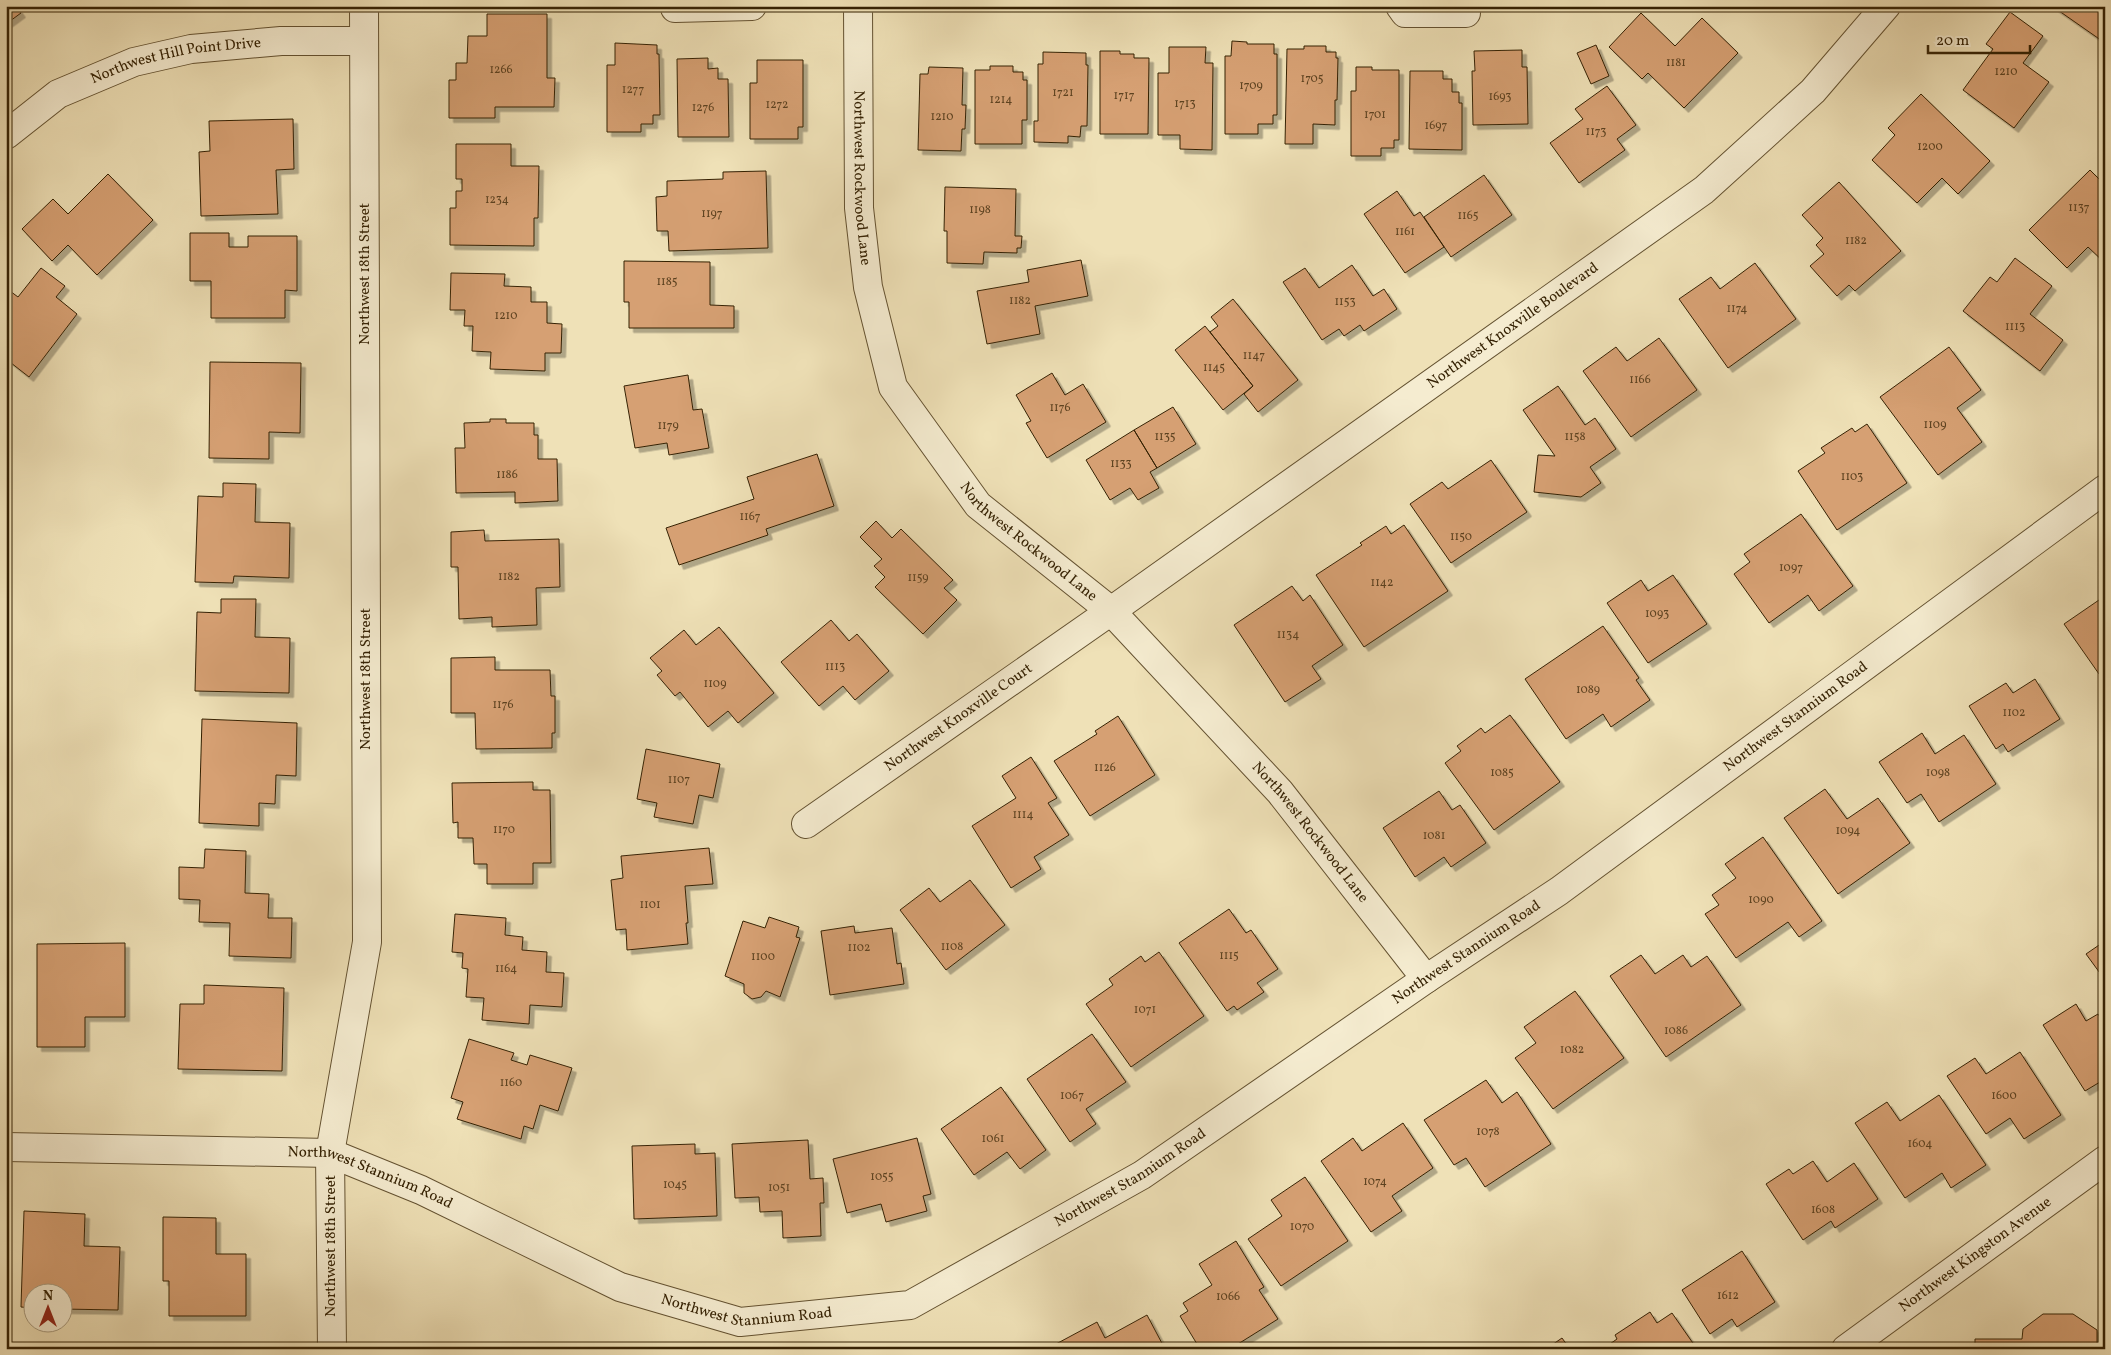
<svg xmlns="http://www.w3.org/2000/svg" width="2111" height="1355" viewBox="0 0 2111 1355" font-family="Vollkorn,serif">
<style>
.building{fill:#d6a073;stroke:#352204;filter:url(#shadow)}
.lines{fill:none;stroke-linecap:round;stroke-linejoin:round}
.street-casing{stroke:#645231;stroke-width:30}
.street{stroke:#f5ecd0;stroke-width:28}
.labels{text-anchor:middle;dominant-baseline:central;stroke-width:4;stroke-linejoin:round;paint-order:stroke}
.number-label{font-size:12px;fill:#5d4220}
.street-label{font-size:15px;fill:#352204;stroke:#f5ecd0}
</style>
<defs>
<filter id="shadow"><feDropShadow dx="4.5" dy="4.5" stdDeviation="0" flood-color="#0004"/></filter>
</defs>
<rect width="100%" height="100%" fill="#efe1b7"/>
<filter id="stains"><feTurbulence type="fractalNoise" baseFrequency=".004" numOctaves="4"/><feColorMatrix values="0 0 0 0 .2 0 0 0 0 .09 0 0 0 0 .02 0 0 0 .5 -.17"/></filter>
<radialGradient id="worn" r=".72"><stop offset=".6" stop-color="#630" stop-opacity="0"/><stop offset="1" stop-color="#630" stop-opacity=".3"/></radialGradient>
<path class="building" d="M6 6H16L21 13 6 24Z
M2052 6H2105V43Z
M2010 12 2043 36 2023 63 2049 82 2014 128 1963 90 1993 49 1986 44Z
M1641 13 1675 46 1702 18 1738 53 1684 108 1648 73 1642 79 1609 47Z
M487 14H547V78H555L554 107H495V118H449V80H456V63H467L468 36H487Z
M1232 41 1247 42V44H1274V54H1277V115H1273V124H1258V134H1225V56H1231Z
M615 43 657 45V54H659L660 115H653V124H641V132H607V65H615Z
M1596 45 1609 76 1591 84 1577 53Z
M1304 46H1326V52H1336V58H1338L1337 100H1335V125L1313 124V144H1285L1287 49H1304Z
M1169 47H1206L1205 63H1213L1212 150 1180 149V135H1158V73H1169Z
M1522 50V67H1527L1528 124 1473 125 1472 71H1475L1474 51Z
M1100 51H1120V54H1134V58H1149L1148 134H1100Z
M1043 52 1086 53V65H1088L1087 126H1081L1080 137 1068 136V143L1034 142V121H1038V64H1043Z
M708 58V69L718 68V79H728L729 137H678L677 59Z
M757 60H803V127H798V139H750V83H757Z
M990 66H1013V72H1023V80H1027V120H1022V144H975V70H990Z
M929 67 963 68 962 105H966L965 129H962L961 151 918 150 920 74H928Z
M1356 67H1372V70H1399V140H1394V148H1381V156H1351V91H1356Z
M1410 71H1443V79H1452V92H1459V103H1462V150L1409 149Z
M1607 86 1636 125 1617 139 1625 150 1579 183 1550 143 1583 119 1575 109Z
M1921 94 1990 161 1958 194 1942 178 1917 203 1872 160 1895 135 1888 128Z
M293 119 294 169 276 170 278 214 201 216 199 152 210 151 209 121Z
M456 144H511V166H539L538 218H534V246L450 245V208H456V191H462V179H456Z
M2090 170 2105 185V263L2088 247 2067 268 2029 230Z
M766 171 768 248 669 251 668 231H657L656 197 667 196V181L723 179V172Z
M108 174 153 220 97 275 68 245 52 261 22 229 53 199 68 214Z
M1484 175 1512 215 1451 257 1424 217Z
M1839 182 1901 251 1855 291 1849 285 1837 296 1810 266 1824 254 1816 245 1823 238 1802 215Z
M945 187 1016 189 1015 236H1022L1021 248H1017V253L984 252 983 264 947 263V231H944Z
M1397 191 1414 216 1420 212 1444 247 1405 273 1364 214Z
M190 233H229V247H248V236H297V291L285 290V318H211V281H190Z
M2015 258 2052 286 2030 314 2063 340 2040 371 1963 311 1990 277 1997 282Z
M1081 260 1088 296 1035 306 1040 334 987 344 977 291 1029 282 1027 270Z
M624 261 710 262V305L734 306V328H629V302H624Z
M1755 263 1796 319 1728 368 1679 299 1711 277 1720 289Z
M1352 265 1373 296 1384 289 1397 309 1364 331 1360 325 1344 336 1339 329 1322 340 1283 282 1305 268 1319 288Z
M41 268 65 286 56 297 77 314 29 377 6 359V288L18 297Z
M451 273 505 274 504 286 531 287V302H547V323L562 324 561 353H545V371L490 369 491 352 472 351 473 326H464L465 310H450Z
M1233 299 1298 380 1258 412 1244 394 1253 386 1210 332 1218 326 1211 317Z
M1205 326 1253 386 1223 410 1175 350Z
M1659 338 1697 390 1631 437 1583 371 1616 347 1627 361Z
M1949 347 1981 390 1957 408 1982 442 1938 475 1880 397Z
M210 362 301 363 300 433 269 432V459L209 458Z
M1052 373 1065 395 1083 384 1106 422 1047 458 1026 423 1031 421 1016 395Z
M688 375 693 410 702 409 709 448 669 455 667 443 635 448 624 386Z
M1558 386 1585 425 1595 418 1616 449 1590 467 1601 483 1581 497 1534 492 1538 455 1555 456 1523 410Z
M1173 407 1196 444 1157 468 1134 430Z
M490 419H506V423H534V435H538V459H557L558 501 515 503V492L456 493 455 448H465L464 423 490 422Z
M1867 424 1907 483 1837 530 1798 471 1825 453 1821 448 1852 428 1855 432Z
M1134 430 1157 468 1150 472 1159 488 1138 500 1130 488 1110 500 1086 460Z
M817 454 834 506 766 529 768 535 679 565 666 528 754 499 747 477Z
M1491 460 1527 512 1451 563 1410 504 1442 482 1448 489Z
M223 483 256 484 255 522 290 523 289 578 234 576 233 583 195 582 198 496 223 497Z
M1801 514 1853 586 1819 611 1808 595 1769 623 1734 574 1750 562 1744 554Z
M876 521 892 538 901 529 953 580 944 588 957 600 923 634 875 587 885 577 874 566 882 559 860 537Z
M1404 525 1448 591 1364 647 1316 575 1362 545 1360 543 1386 526 1391 534Z
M484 530 485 541 559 539 560 587 536 588 537 625 492 627V617L459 619 458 567H451V532Z
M1673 575 1707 624 1648 663 1607 603 1641 580 1648 591Z
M1292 586 1303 601 1310 595 1343 645 1312 666 1321 679 1285 702 1234 625Z
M221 599H256L255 637 290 638 289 693 195 691 197 612 221 613Z
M2099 600 2105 608V669L2099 674 2064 624Z
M831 620 849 641 857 634 889 671 855 700 843 686 819 706 781 662Z
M1603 626 1639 678 1636 680 1650 700 1611 727 1603 714 1566 739 1525 679Z
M719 627 774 693 738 723 728 711 708 727 680 692 675 696 657 675 662 671 650 658 684 630 696 645Z
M495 657V670H550L551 696H555V733H552V748L476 749 475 713H451V658Z
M2035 679 2060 719 2008 752 2003 744 1996 749 1969 706 2006 683 2013 693Z
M1510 715 1560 782 1494 830 1445 763 1461 751 1457 746 1481 728 1485 733Z
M1118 716 1155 775 1090 816 1054 761 1097 734 1095 731Z
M202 719 297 723 296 776 276 775 275 804 259 803V826L199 823Z
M1922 733 1935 754 1964 735 1996 784 1939 822 1921 794 1907 803 1879 762Z
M646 749 720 764 713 798 699 795 693 824 654 817 657 803 637 799Z
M1031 757 1057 798 1048 803 1069 835 1034 857 1041 869 1011 888 972 826 1016 798 1002 776Z
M533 782V790H550L551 863H533V884H487V864H474L473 838H458V822L453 823 452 783Z
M1825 789 1847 819 1878 798 1910 843 1838 894 1784 818Z
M1439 791 1452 810 1460 805 1486 843 1451 867 1444 857 1415 877 1383 828Z
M1763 837 1822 921 1799 937 1788 922 1736 958 1705 914 1719 905 1712 895 1736 878 1725 864Z
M709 848 713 884 685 886 688 923H686L688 944 627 950 626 929 616 930 611 880 623 878 621 856Z
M205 849 246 851 245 893 269 894 268 918H292L291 958 229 956 230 923 199 922 200 900 179 899V867L204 868Z
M970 880 1005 925 946 970 900 910 929 888 940 902Z
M1229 909 1246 933 1251 930 1278 969 1257 983 1264 992 1237 1010 1234 1006 1227 1011 1179 943Z
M455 914 506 918 505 935 523 937 522 950 547 952 546 972 564 973 562 1007 530 1005 529 1024 482 1020 484 998 466 997 468 969 462 968 463 953 452 952Z
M769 917 799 927 796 937 800 938 780 997 766 991 761 997 752 999 744 993V984L725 976 743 921 765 928Z
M854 926 855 933 892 928 897 964 901 963 904 984 830 995 821 931Z
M2105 941V980L2086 954Z
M125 943V1017H85V1047H37V944Z
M1159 952 1204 1016 1131 1067 1086 1004 1113 985 1109 979 1141 956 1145 962Z
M1641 955 1655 974 1683 955 1691 967 1707 956 1741 1005 1666 1057 1610 976Z
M204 985 284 988 282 1071 178 1069 180 1004H204Z
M1575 991 1624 1058 1553 1109 1515 1058 1536 1043 1524 1027Z
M2076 1004 2086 1021 2098 1014 2105 1025V1079L2085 1091 2043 1025Z
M1092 1034 1126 1082 1086 1109 1096 1124 1070 1142 1027 1079Z
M469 1039 514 1053 511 1060 527 1065 530 1055 572 1068 558 1111 540 1105 533 1129 524 1126 521 1139 457 1119 463 1102 451 1098Z
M2020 1052 2061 1115 2024 1139 2010 1118 1986 1134 1947 1076 1975 1058 1986 1074Z
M1486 1080 1502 1103 1517 1092 1551 1144 1485 1187 1466 1158 1454 1165 1424 1120Z
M1001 1087 1046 1150 1020 1169 1007 1152 974 1175 941 1129Z
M1939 1095 1986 1165 1951 1188 1942 1173 1905 1198 1855 1123 1887 1102 1900 1121Z
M1403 1123 1433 1168 1392 1196 1402 1211 1371 1232 1321 1161 1353 1138 1362 1151Z
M917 1138 931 1194 923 1196 927 1211 886 1222 881 1204 847 1213 833 1159Z
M808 1140 810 1179 823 1178 824 1203H820L821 1236 783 1238 782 1211 760 1212 759 1197 735 1198 732 1144Z
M695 1144V1154L715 1153 717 1216 634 1219 632 1146Z
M1813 1161 1827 1182 1854 1163 1878 1199 1835 1228 1831 1221 1803 1240 1766 1184 1789 1169 1793 1174Z
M1305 1177 1348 1241 1281 1286 1248 1239 1282 1216 1271 1200Z
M24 1211 85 1214 84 1246 120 1247 118 1310 62 1309V1292H32V1308L21 1307Z
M163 1217 216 1218V1254H246V1316H169V1281H163Z
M1236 1241 1264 1287 1259 1290 1278 1319 1230 1349H1200L1180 1316 1188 1311 1183 1303 1212 1285 1199 1264Z
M1742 1251 1775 1302 1737 1327 1732 1319 1710 1334 1682 1290Z
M1650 1312 1657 1323 1672 1313 1697 1349H1608L1607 1346 1617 1339 1615 1335Z
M2043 1314H2073L2097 1330V1349H1975V1339H2022L2023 1329Z
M1147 1315 1165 1349H1059L1056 1344 1097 1322 1105 1338Z
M1562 1338 1570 1349H1546Z"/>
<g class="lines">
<defs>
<g id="street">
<path id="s1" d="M858 6 859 208 868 287 893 387 978 505 1111 611 1280 792 1426 979"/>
<path d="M1400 6 1405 13H1466"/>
<path d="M675 8 752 6"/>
<path id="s2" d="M6 135 58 94 134 62 191 49 281 41H364"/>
<path id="s3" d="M806 824 1111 611 1704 190 1813 91 1886 6"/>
<path id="s4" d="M6 1147 330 1153 421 1190 620 1287 740 1322 910 1305 1142 1175 1426 979 1559 891 2105 489"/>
<path d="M332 1349 330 1153 367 942 364 6"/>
<path id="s5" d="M1846 1349 2105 1160"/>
</g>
</defs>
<use href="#street" class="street-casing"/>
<use href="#street" class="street"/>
</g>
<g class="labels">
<g class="number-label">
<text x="1676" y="63">1181</text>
<text x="501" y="70">1266</text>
<text x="2006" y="72">1210</text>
<text x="1312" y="79">1705</text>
<text x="1251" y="86">1709</text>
<text x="633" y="90">1277</text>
<text x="1063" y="93">1721</text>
<text x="1124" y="96">1717</text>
<text x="1500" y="97">1693</text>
<text x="1001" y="100">1214</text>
<text x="1185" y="104">1713</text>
<text x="777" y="105">1272</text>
<text x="703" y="108">1276</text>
<text x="1375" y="115">1701</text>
<text x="942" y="117">1210</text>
<text x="1436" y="126">1697</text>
<text x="1596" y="132">1173</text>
<text x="1930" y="147">1200</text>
<text x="497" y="200">1234</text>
<text x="2079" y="208">1137</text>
<text x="980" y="210">1198</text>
<text x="712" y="214">1197</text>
<text x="1468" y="216">1165</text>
<text x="1405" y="232">1161</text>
<text x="1856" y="241">1182</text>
<text x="667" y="282">1185</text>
<text x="1020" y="301">1182</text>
<text x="1345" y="302">1153</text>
<text x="1737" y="309">1174</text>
<text x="506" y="316">1210</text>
<text x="2015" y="327">1113</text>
<text x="1254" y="356">1147</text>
<text x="1214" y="368">1145</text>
<text x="1640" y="380">1166</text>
<text x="1060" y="408">1176</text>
<text x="1935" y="425">1109</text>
<text x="668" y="426">1179</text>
<text x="1165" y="437">1135</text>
<text x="1575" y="437">1158</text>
<text x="1121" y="464">1133</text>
<text x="507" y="475">1186</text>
<text x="1852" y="477">1103</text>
<text x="750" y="517">1167</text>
<text x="1461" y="537">1150</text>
<text x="1791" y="568">1097</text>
<text x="509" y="577">1182</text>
<text x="918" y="578">1159</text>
<text x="1382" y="583">1142</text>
<text x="1657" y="614">1093</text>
<text x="1288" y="635">1134</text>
<text x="835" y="667">1113</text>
<text x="715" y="684">1109</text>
<text x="1588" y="690">1089</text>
<text x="503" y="705">1176</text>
<text x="2014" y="713">1102</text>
<text x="1105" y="768">1126</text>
<text x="1502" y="773">1085</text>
<text x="1938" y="773">1098</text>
<text x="679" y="780">1107</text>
<text x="1023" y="815">1114</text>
<text x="504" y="830">1170</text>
<text x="1848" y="831">1094</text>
<text x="1434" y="836">1081</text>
<text x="1761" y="900">1090</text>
<text x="650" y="905">1101</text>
<text x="952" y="947">1108</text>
<text x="859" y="948">1102</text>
<text x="1229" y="956">1115</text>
<text x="763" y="957">1100</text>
<text x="506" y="969">1164</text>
<text x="1145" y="1010">1071</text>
<text x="1676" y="1031">1086</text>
<text x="1572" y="1050">1082</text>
<text x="511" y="1083">1160</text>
<text x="1072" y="1096">1067</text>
<text x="2004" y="1096">1600</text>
<text x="1488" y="1132">1078</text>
<text x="993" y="1139">1061</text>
<text x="1920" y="1144">1604</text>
<text x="882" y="1177">1055</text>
<text x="1375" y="1182">1074</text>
<text x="675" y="1185">1045</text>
<text x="779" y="1188">1051</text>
<text x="1823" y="1210">1608</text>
<text x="1302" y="1227">1070</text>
<text x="1728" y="1296">1612</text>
<text x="1228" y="1297">1066</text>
</g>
<g class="street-label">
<text stroke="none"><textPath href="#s2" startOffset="190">Northwest Hill Point Drive</textPath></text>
<text stroke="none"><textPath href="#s1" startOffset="172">Northwest Rockwood Lane</textPath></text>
<text transform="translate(365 274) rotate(-90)">Northwest 18th Street</text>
<text stroke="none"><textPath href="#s3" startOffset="865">Northwest Knoxville Boulevard</textPath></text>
<text stroke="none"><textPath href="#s1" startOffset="592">Northwest Rockwood Lane</textPath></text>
<text transform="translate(366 679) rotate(-90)">Northwest 18th Street</text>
<text stroke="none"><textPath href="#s4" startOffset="2004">Northwest Stannium Road</textPath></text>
<text stroke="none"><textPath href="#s3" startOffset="186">Northwest Knoxville Court</textPath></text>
<text stroke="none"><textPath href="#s1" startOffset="998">Northwest Rockwood Lane</textPath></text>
<text stroke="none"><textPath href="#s4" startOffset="1599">Northwest Stannium Road</textPath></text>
<text stroke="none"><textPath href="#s4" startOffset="1194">Northwest Stannium Road</textPath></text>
<text stroke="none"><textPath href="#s4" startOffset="369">Northwest Stannium Road</textPath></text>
<text transform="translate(331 1246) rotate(-90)">Northwest 18th Street</text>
<text stroke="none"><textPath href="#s5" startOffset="160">Northwest Kingston Avenue</textPath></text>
<text stroke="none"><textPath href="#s4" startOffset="774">Northwest Stannium Road</textPath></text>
</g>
</g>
<rect width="2111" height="1355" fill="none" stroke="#efe1b7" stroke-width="25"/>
<rect x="8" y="8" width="2096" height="1340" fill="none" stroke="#352204" stroke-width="2.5"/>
<rect x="12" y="12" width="2086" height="1330" fill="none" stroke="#352204"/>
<g transform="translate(48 1308)"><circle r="24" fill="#f5ecd0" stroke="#a89b7e"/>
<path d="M0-4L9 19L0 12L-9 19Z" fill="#8f2418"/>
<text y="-8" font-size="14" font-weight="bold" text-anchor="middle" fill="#352204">N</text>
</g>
<path d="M1928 45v8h102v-8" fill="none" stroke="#352204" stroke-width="2.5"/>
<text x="1936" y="45" font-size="15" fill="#352204" stroke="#f5ecd0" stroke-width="4" paint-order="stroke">20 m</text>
<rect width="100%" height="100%" filter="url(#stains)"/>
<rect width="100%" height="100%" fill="url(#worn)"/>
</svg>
